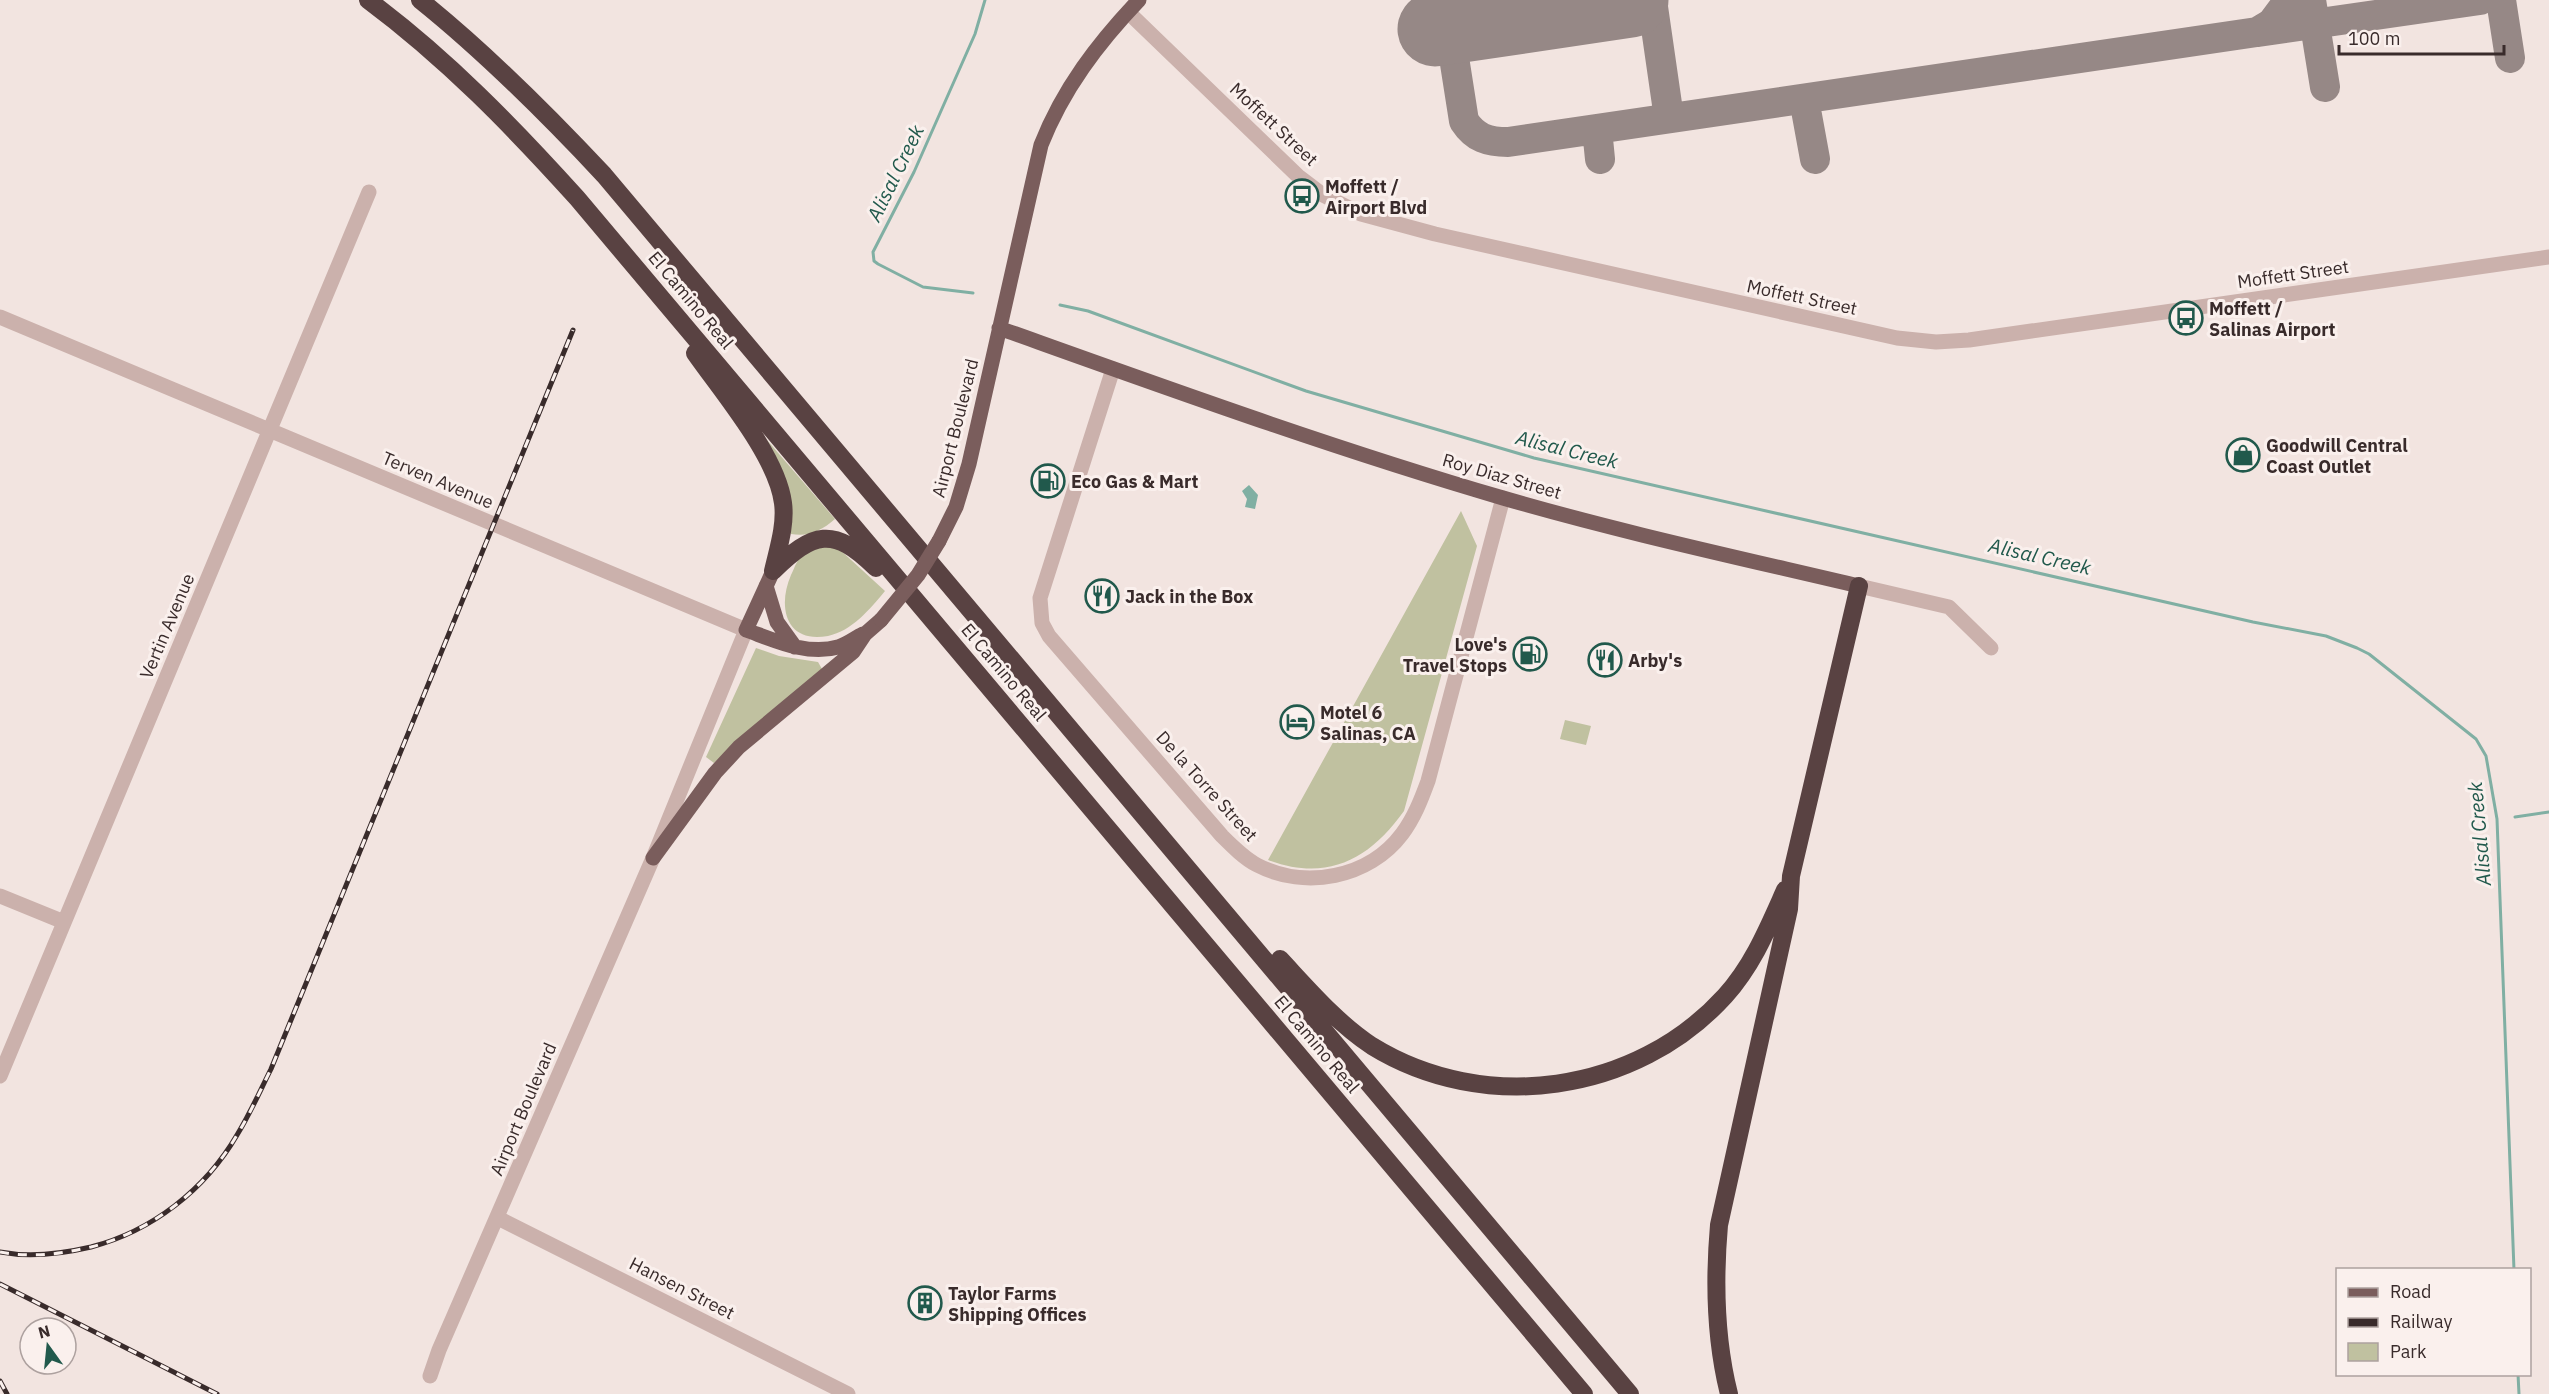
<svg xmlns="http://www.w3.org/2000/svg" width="2549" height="1394" viewBox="0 0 2549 1394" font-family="'IBM Plex Sans',sans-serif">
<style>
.green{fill:#c0c1a0}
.water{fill:#80afa3}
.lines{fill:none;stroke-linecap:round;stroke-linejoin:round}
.stream{stroke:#80afa3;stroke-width:3}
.taxiway{stroke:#968886;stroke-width:30}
.runway{stroke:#968886;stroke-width:75}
.minor{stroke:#cbb1ac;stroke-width:15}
.major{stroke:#7a5d5c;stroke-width:15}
.highway{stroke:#594242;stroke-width:18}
.rail-casing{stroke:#392b2b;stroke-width:5}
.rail{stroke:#faf0ed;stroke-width:3;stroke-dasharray:9;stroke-linecap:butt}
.major-bridge{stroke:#7a5d5c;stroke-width:15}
.labels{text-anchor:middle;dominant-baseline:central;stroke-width:6;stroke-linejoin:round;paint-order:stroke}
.street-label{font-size:18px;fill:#392b2b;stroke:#faf0ed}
.poi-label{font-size:18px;font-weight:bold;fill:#392b2b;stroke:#faf0ed;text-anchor:start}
.water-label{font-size:20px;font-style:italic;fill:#21594c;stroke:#faf0ed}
</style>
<rect width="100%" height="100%" fill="#f2e4e0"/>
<path class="green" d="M767 440 835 519C821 531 809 537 791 534L764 443Z
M1461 511 1477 546 1404 811C1369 860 1327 882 1268 860Z
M823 546 838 548 885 591C870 609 852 631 828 636 786 644 777 607 791 575 795 567 797 558 805 553 810 550 817 548 823 546Z
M756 648 779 656 818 662 822 669 714 763 706 757Z
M1565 720 1591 726 1586 745 1560 739Z"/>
<path class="water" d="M1249 485 1258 495 1255 509 1245 507 1247 499 1242 491Z"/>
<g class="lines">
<path class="stream" d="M973 293 923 287 878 264 874 261 873 252 914 172 975 34 985 0
M1060 305 1088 311 1306 391 1534 458 2253 622 2326 636 2357 648 2369 654 2476 739 2486 756 2497 819 2514 1270
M2515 817 2549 812
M2518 1374 2519 1394"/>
<path class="taxiway" d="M1445 0 1464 121C1475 138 1488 142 1508 142L2257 32 2272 23 2289 0
M1652 0 1669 118
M2311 0 2325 87
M2501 0 2510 58
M2258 32 2480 0
M1804 99 1815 159
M1597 129 1600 159"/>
<path class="runway" d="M1435 29 1631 0"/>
<path class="minor" d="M1128 12 1298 176 1323 195 1361 214 1435 234 1897 338 1936 342 1969 340 2549 257
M0 317 746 630 653 858 439 1350 430 1376
M1113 369 1040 598 1042 623 1049 636 1222 836C1233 847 1244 858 1257 865 1305 890 1369 878 1402 834 1414 818 1421 800 1428 781L1503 498
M1859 586 1949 607 1991 648
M0 896 64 922
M0 1076 369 192
M498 1218 848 1394"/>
<path class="major" d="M999 328C1167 388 1332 448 1503 498 1620 532 1740 558 1859 586
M939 541 956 507 969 464 1041 145C1063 89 1098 43 1139 0
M773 571 746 630C774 640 807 656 838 647 846 645 855 638 863 634
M766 586 777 622 795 647
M653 858 715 773 739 747 853 652 865 634 881 620"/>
<path class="highway" d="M368 0C446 58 513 127 577 198L1584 1394
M420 0C486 53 546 113 604 175L1630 1394
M695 353C723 393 777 456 783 503 786 525 778 549 773 571
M773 571C813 532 833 525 876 568
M1280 959C1308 989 1337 1023 1372 1046 1484 1115 1636 1094 1725 996 1753 965 1768 928 1785 890
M1729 1394C1715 1338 1714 1282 1719 1225L1789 909 1791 876 1859 586"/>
<defs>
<path id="rail" d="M0 1252C31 1258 61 1254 91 1247 152 1231 205 1190 237 1135 250 1114 260 1091 271 1069L573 330
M0 1284 217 1394
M0 1381 7 1394"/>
</defs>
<use href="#rail" class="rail-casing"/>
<use href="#rail" class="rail"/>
<path class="major-bridge" d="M881 620 918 575 939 541"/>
</g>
<defs>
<symbol id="bus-ring" viewBox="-11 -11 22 22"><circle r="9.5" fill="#faf0ed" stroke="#21594c" stroke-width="1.5"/><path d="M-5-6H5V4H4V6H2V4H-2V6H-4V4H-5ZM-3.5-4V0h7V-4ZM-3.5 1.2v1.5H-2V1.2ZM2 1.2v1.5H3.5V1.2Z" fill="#21594c"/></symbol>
<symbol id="shop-ring" viewBox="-11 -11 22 22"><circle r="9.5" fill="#faf0ed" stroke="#21594c" stroke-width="1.5"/><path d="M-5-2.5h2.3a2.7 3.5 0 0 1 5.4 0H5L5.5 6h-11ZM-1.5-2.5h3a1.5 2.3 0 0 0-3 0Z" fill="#21594c"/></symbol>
<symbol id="fuel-ring" viewBox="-11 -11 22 22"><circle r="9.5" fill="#faf0ed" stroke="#21594c" stroke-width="1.5"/><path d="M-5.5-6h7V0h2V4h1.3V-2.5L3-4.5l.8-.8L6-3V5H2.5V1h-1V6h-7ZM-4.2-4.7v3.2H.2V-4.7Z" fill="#21594c"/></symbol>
<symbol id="restaurant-ring" viewBox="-11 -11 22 22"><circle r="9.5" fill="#faf0ed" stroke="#21594c" stroke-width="1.5"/><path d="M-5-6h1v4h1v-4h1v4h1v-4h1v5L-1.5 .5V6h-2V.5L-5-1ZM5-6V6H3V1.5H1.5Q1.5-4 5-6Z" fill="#21594c"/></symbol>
<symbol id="hotel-ring" viewBox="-11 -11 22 22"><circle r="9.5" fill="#faf0ed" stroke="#21594c" stroke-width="1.5"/><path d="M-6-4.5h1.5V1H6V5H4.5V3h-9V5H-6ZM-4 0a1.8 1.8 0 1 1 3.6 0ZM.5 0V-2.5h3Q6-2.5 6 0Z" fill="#21594c"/></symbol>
<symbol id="building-ring" viewBox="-11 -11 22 22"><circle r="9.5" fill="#faf0ed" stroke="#21594c" stroke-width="1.5"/><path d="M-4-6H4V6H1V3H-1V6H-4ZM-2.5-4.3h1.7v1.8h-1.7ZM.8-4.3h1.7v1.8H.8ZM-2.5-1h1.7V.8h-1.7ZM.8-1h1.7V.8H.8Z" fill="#21594c"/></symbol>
</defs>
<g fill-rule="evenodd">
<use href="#bus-ring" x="1283" y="177" width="38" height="38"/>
<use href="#bus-ring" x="2167" y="299" width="38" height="38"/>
<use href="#shop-ring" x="2224" y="436" width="38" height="38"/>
<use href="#fuel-ring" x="1029" y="462" width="38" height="38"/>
<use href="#restaurant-ring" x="1083" y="577" width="38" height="38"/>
<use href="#fuel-ring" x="1511" y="635" width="38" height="38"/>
<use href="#restaurant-ring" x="1586" y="641" width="38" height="38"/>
<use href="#hotel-ring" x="1278" y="703" width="38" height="38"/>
<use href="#building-ring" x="906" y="1284" width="38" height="38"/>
</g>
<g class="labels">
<g class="street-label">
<text transform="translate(1274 124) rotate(43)">Moffett Street</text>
<text transform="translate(2293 274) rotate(-8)">Moffett Street</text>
<text transform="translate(1802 297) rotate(12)">Moffett Street</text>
<text transform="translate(691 300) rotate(50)">El Camino Real</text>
<text transform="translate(955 428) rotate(-76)">Airport Boulevard</text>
<text transform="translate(1502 476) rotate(16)">Roy Diaz Street</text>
<text transform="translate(438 480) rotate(23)">Terven Avenue</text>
<text transform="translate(167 626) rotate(-67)">Vertin Avenue</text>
<text transform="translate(1004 672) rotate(50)">El Camino Real</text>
<text transform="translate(1207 786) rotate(48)">De la Torre Street</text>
<text transform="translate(1317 1044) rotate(50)">El Camino Real</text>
<text transform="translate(523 1109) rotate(-67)">Airport Boulevard</text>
<text transform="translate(682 1288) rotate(27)">Hansen Street</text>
</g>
<g class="poi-label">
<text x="1325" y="186">Moffett /<tspan x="1325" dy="21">Airport Blvd</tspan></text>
<text x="2209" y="308">Moffett /<tspan x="2209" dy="21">Salinas Airport</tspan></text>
<text x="2266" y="445">Goodwill Central<tspan x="2266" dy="21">Coast Outlet</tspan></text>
<text x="1071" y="481">Eco Gas &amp; Mart</text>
<text x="1125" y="596">Jack in the Box</text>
<text x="1507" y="644" text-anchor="end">Love's<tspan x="1507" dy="21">Travel Stops</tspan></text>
<text x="1628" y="660">Arby's</text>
<text x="1320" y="712">Motel 6<tspan x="1320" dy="21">Salinas, CA</tspan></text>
<text x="948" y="1293">Taylor Farms<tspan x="948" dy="21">Shipping Offices</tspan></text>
</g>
<g class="water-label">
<text transform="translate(895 173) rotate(-64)">Alisal Creek</text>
<text transform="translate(1567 449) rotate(14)">Alisal Creek</text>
<text transform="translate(2040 556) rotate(13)">Alisal Creek</text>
<text transform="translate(2479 834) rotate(-95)">Alisal Creek</text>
</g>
</g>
<rect x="2336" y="1268" width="195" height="108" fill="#faf0ed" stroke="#ada19f" stroke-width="1.5"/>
<rect x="2348" y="1288" width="30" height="9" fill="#7a5d5c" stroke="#ada19f" stroke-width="1.5"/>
<text x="2390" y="1298" font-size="18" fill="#392b2b">Road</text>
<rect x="2348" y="1318" width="30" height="9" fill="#392b2b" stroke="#ada19f" stroke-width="1.5"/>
<text x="2390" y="1328" font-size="18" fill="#392b2b">Railway</text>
<rect x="2348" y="1343" width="30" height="18" fill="#c0c1a0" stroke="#ada19f" stroke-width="1.5"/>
<text x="2390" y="1358" font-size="18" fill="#392b2b">Park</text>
<g transform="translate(48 1346) rotate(345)"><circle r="28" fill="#faf0ed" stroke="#ada19f" stroke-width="1.5"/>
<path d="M0-4.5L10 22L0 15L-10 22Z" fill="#21594c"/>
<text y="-9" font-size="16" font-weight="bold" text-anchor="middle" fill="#392b2b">N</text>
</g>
<path d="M2339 45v9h165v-9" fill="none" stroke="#392b2b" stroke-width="3"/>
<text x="2348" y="45" font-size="18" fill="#392b2b" stroke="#faf0ed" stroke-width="4.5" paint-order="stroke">100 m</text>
</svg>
